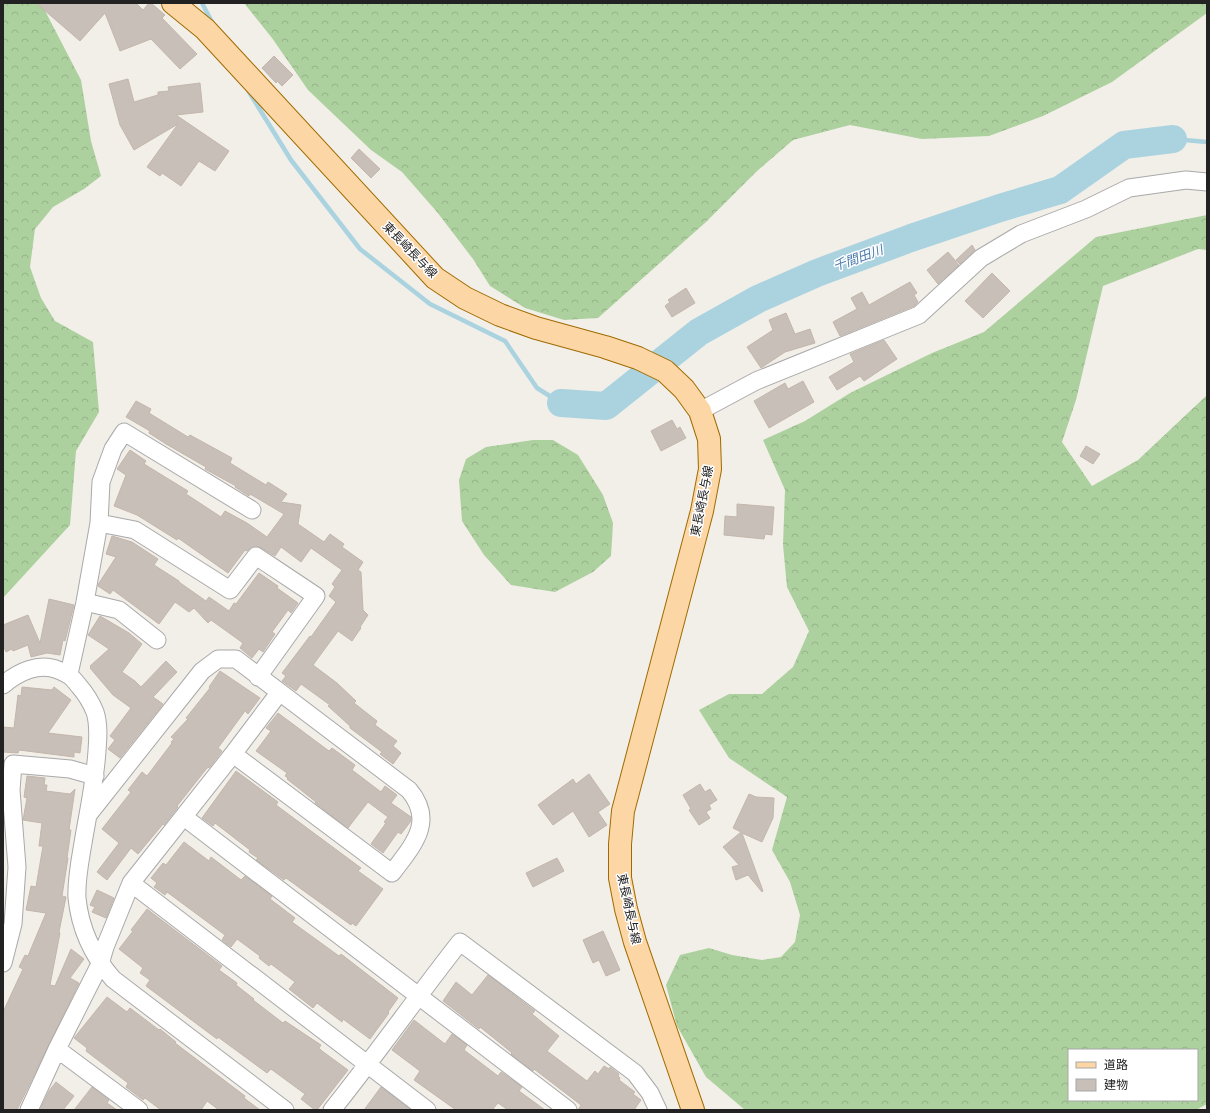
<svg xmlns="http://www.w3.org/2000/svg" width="1210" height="1113" viewBox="0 0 1210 1113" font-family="'Asap Condensed','Noto Sans JP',sans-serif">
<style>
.forest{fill:url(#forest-crowns);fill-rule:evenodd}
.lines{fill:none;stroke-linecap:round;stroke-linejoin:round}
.stream{stroke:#aad3df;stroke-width:4.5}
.river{stroke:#aad3df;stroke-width:28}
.building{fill:#c7bfb8;stroke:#c4b6ab}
.minor-casing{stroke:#a9a9a9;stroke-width:19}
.major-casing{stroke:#a06b00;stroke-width:24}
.minor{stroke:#fff;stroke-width:17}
.major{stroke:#fcd6a4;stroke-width:22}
.labels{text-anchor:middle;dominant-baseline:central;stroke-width:3;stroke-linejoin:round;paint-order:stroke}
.street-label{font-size:12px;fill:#222;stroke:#fff}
.water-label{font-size:13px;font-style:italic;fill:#4a7aab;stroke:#fff}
</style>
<defs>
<pattern id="forest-crowns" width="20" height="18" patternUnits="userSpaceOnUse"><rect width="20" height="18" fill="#add19e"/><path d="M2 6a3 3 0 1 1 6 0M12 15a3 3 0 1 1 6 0" fill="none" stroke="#95b388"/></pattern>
</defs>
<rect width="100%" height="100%" fill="#f2efe9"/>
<path class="forest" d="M3 3H41L81 80 91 141 101 176 84 189 53 207 35 229 30 267 41 298 55 321 93 342 99 412 76 451 70 525 3 598Z
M244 3H1207V13L1112 82 1043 116 989 136 922 139 850 125 793 140 756 172 706 222 598 318 564 320 525 308 490 286 473 259 437 212 402 172 371 150 308 90 272 38Z
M1207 215V250L1198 249 1103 286 1076 400 1062 442 1092 486 1138 460 1207 395V1104L1196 1110H745L706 1077 677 1026 666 985 680 955 709 948 732 955 762 960 781 957 795 942 800 915 790 882 772 850 787 797 729 758 699 710 729 694H762L793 667 809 631 787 587 783 545 785 490 763 440 805 421 850 393 889 374 932 353 984 332 1096 237ZM1069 1050H1197V1100H1069Z
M533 440H553L578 455 603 495 613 523 611 556 593 572 555 592 511 585 484 555 462 521 459 480 466 459 486 447Z"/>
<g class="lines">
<path class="stream" d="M202 3 213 24
M249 92 291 160 360 249 430 304 505 341 537 388 561 403
M1173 139 1207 142"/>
<path class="river" d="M561 403 606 406 699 332 758 299 817 273 911 238 1000 208 1060 190 1124 145 1173 139"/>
</g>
<path class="building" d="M36 3H136L143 10 149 3H151L165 15 162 18 197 54 180 69 151 39 120 51 105 13 80 41Z
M274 56 293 75 282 86 277 81 276 83 262 68Z
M128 79 134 102 158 95V92L169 91 168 87 200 83 203 112 176 115 229 151 215 171 199 161 181 186 162 173 160 176 147 167 178 124 134 150 120 125 109 84Z
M359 149 380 169 371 178 351 158Z
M972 245 975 250 960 264 956 260Z
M948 252 959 265 938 284 927 270Z
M992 273 1010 291 983 318 965 301Z
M910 282 917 293 914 295 918 302 914 306 840 336 833 322 857 309 851 298 862 292 869 305Z
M686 288 695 303 672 317 665 306 670 302 668 300Z
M786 313 795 334 810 329 815 343 785 352 761 368 747 347 773 330 769 320Z
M884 340 897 359 864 381 860 376 837 390 829 377 854 362 850 354Z
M803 381 814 402 769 428 754 401 785 383 788 389Z
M136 401 151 409 149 413 188 437 190 435 232 458 230 463 266 485 268 482 287 494 281 502 301 505 298 524 324 542 330 534 344 544 342 547 363 562 358 570 361 572 363 610 368 615 360 627 361 628 352 641 338 631 313 665 337 683 356 701 354 703 377 721 375 725 397 741 393 746 401 753 393 764 380 754 382 752 350 728V726L328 706 330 705 301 684 296 691 282 681 286 676 282 673 310 636 311 637 336 602 329 596 335 587 332 584 342 570 311 548 301 562 281 547 275 556 262 548 256 546 252 547 247 551 245 550 228 573 178 538 177 540 137 515 114 506 126 475 117 469 130 450 146 461 144 464 188 491 186 494 221 517 225 511 247 523 267 537 284 514 250 494 249 496 235 487 236 486 205 469 206 467 166 444 149 433 150 431 126 417Z
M672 420 677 429 680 427 686 438 661 451 651 431Z
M1086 446 1100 454 1093 464 1080 456Z
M737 504 774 507 772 535 765 534 764 539 724 535 725 516 737 517Z
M112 536 132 542 158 559 154 565 179 581V582L206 601 209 597 229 611 234 603 236 604 259 573 278 586 277 588 298 603 291 613 288 610 272 632 275 634 263 652 259 649 252 658 240 648 243 643 211 620 208 623 194 608 189 612 175 602 159 624 113 590 110 594 98 586 99 583 116 557 106 554Z
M49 599 74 605 65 641 63 640 60 655 47 653 31 657 28 645 13 651 12 649 6 652 3 645V625L28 615 40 643Z
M100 616 129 633 142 644 122 672 135 681 141 687 166 661 177 672 153 697 163 704 120 758 108 749 115 740 110 736 131 708 113 695 90 668 91 667 90 666 109 649 88 635Z
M220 671 260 698 248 714 245 711 218 748 222 751 210 767 207 768 177 806 178 807 164 825 163 824 138 854 131 848 107 880 97 872 119 843 102 829 131 792 128 790 142 772 147 776 172 743 171 742 174 739 171 737 188 719 186 718 210 688 209 687Z
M22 687 52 690 54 687 71 700 48 733 82 737 80 753 74 752V757L19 750 18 753 3 752V727L14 728 18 695 21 696Z
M278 713 329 751 332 748 355 765 352 770 381 792 385 786 397 795 391 803 411 817V821L401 834 398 832 383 853 371 844 386 823 384 822 388 817 368 802 348 828 315 803 316 802 287 779 288 778 285 776 287 773 256 751 271 731 266 728Z
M236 771 278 802 276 805 361 868 358 871 383 889 356 926 352 923 351 925 286 878 284 880 256 860 258 858 249 852 250 850 215 823 213 826 202 818Z
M589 774 610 804 598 812 607 825 589 837 573 811 553 825 538 805 573 779 576 784Z
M27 776 45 778 44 785H47L46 791 70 794 75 789 69 830H71L67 858H68L62 896 66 897 59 932 60 933 50 985 55 986 71 949 84 959 70 978 79 983 17 1110H3V1012L23 969 19 967 25 955 28 956 46 913 26 910 31 886 36 887 43 846H39L42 823 23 820 27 798 24 797Z
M700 784 705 792 710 789 717 800 709 805 711 809 706 812 710 818 699 825 689 810 691 809 683 795Z
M749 794 756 797 774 798 773 818 762 842 742 833 763 891 762 892 748 875 736 880 732 867 739 865 723 847 741 832 733 828Z
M184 842 209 861 211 857 241 880 245 876 272 896 270 899 295 918 292 922 339 956 341 954 398 998 388 1012 389 1013 370 1039 343 1019 342 1022 317 1003 313 1008 289 989 295 982 271 964 269 966 259 958 260 956 237 939 231 947 222 940 225 935 167 892 165 895 154 887 157 883 151 878 163 863 166 865Z
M557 858 564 871 533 887 526 873Z
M97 890 114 898 106 918 92 912 95 907 90 905Z
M147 909 222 966 219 970 237 983 236 985 254 999 253 1000 283 1023 285 1021 321 1045 319 1048 322 1051 348 1070 317 1110H315L301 1099 305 1094 271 1069 267 1073 218 1037 217 1039 146 986 150 980 140 973 143 968 119 949 133 931 131 930Z
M603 931 620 970 606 976 599 960 593 963 583 940Z
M488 975 535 1011 532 1014 559 1036 547 1051 587 1081 595 1071 598 1074 604 1066 609 1069 610 1067 619 1074 618 1076 620 1078 619 1080 635 1092 633 1094 641 1100 634 1110H578L581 1105 534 1069 533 1071 513 1056 511 1054 512 1053 500 1043 480 1027 479 1029 443 1001 456 982 472 995Z
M107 997 127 1012 130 1008 159 1030 160 1029 176 1042 175 1043 245 1096 244 1098 260 1110H219L207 1101 201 1110H161L145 1098 143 1100 126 1087 128 1083 86 1051 87 1048 74 1038Z
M414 1020 445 1044 452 1034 467 1045 464 1050 498 1076 501 1072 522 1087 519 1091 545 1110H508L498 1103 492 1110H456L414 1080 420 1071 392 1050Z
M56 1082 74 1096 63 1110H40L49 1091Z
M92 1087 109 1100 107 1103 117 1110H74Z
M381 1087 411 1110H364Z"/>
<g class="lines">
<defs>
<path id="minor" d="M700 411 756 381 919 315 981 258 1021 234 1086 209 1129 188 1186 180 1207 182
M99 523 135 530 230 590 256 556 316 596 258 677
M85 602 119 610 157 640
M69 674 85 602 99 523 101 482 113 449 124 432 252 510
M3 685C18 672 39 662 58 670 69 674 72 677 79 686 86 694 91 702 95 712 99 724 98 738 97 751 95 782 88 813 83 843 80 861 76 880 77 898 80 928 93 956 113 979L285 1110
M88 815 202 671 218 659H236L409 790C436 822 412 846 392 873L233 754
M184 817 568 1110
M131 883 427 1110
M3 963 13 924 17 867 11 790 13 764 70 769 95 776
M57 1049 139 1110
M29 1110 57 1049 100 964 105 947 131 883 233 754 279 693
M332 1110C376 1055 416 998 460 942L635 1073 650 1093 658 1110"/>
<path id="major" d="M173 3 205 29 435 278 465 298 500 315 536 328 605 347 638 358 665 371 684 389 700 411 709 439 710 469 702 511 623 811 620 844V878L626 909 635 942 693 1110"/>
</defs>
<use href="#minor" class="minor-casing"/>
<use href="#major" class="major-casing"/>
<use href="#minor" class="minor"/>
<use href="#major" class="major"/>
</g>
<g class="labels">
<g class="street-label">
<text transform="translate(410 250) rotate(46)">東長崎長与線</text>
<text transform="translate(702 501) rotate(-79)">東長崎長与線</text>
<text transform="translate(629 909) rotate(78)">東長崎長与線</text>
</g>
<g class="water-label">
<text transform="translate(858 258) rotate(-20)">千間田川</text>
</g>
</g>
<rect width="1210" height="1113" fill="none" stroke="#222222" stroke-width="8"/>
<rect x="1068" y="1049" width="130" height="52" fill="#ffffff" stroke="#a7a7a7"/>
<rect x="1076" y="1062" width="20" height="6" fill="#fcd6a4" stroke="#a7a7a7"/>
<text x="1104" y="1069" font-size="12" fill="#222222">道路</text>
<rect x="1076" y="1079" width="20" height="12" fill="#c7bfb8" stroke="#a7a7a7"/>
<text x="1104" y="1089" font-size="12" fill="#222222">建物</text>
</svg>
